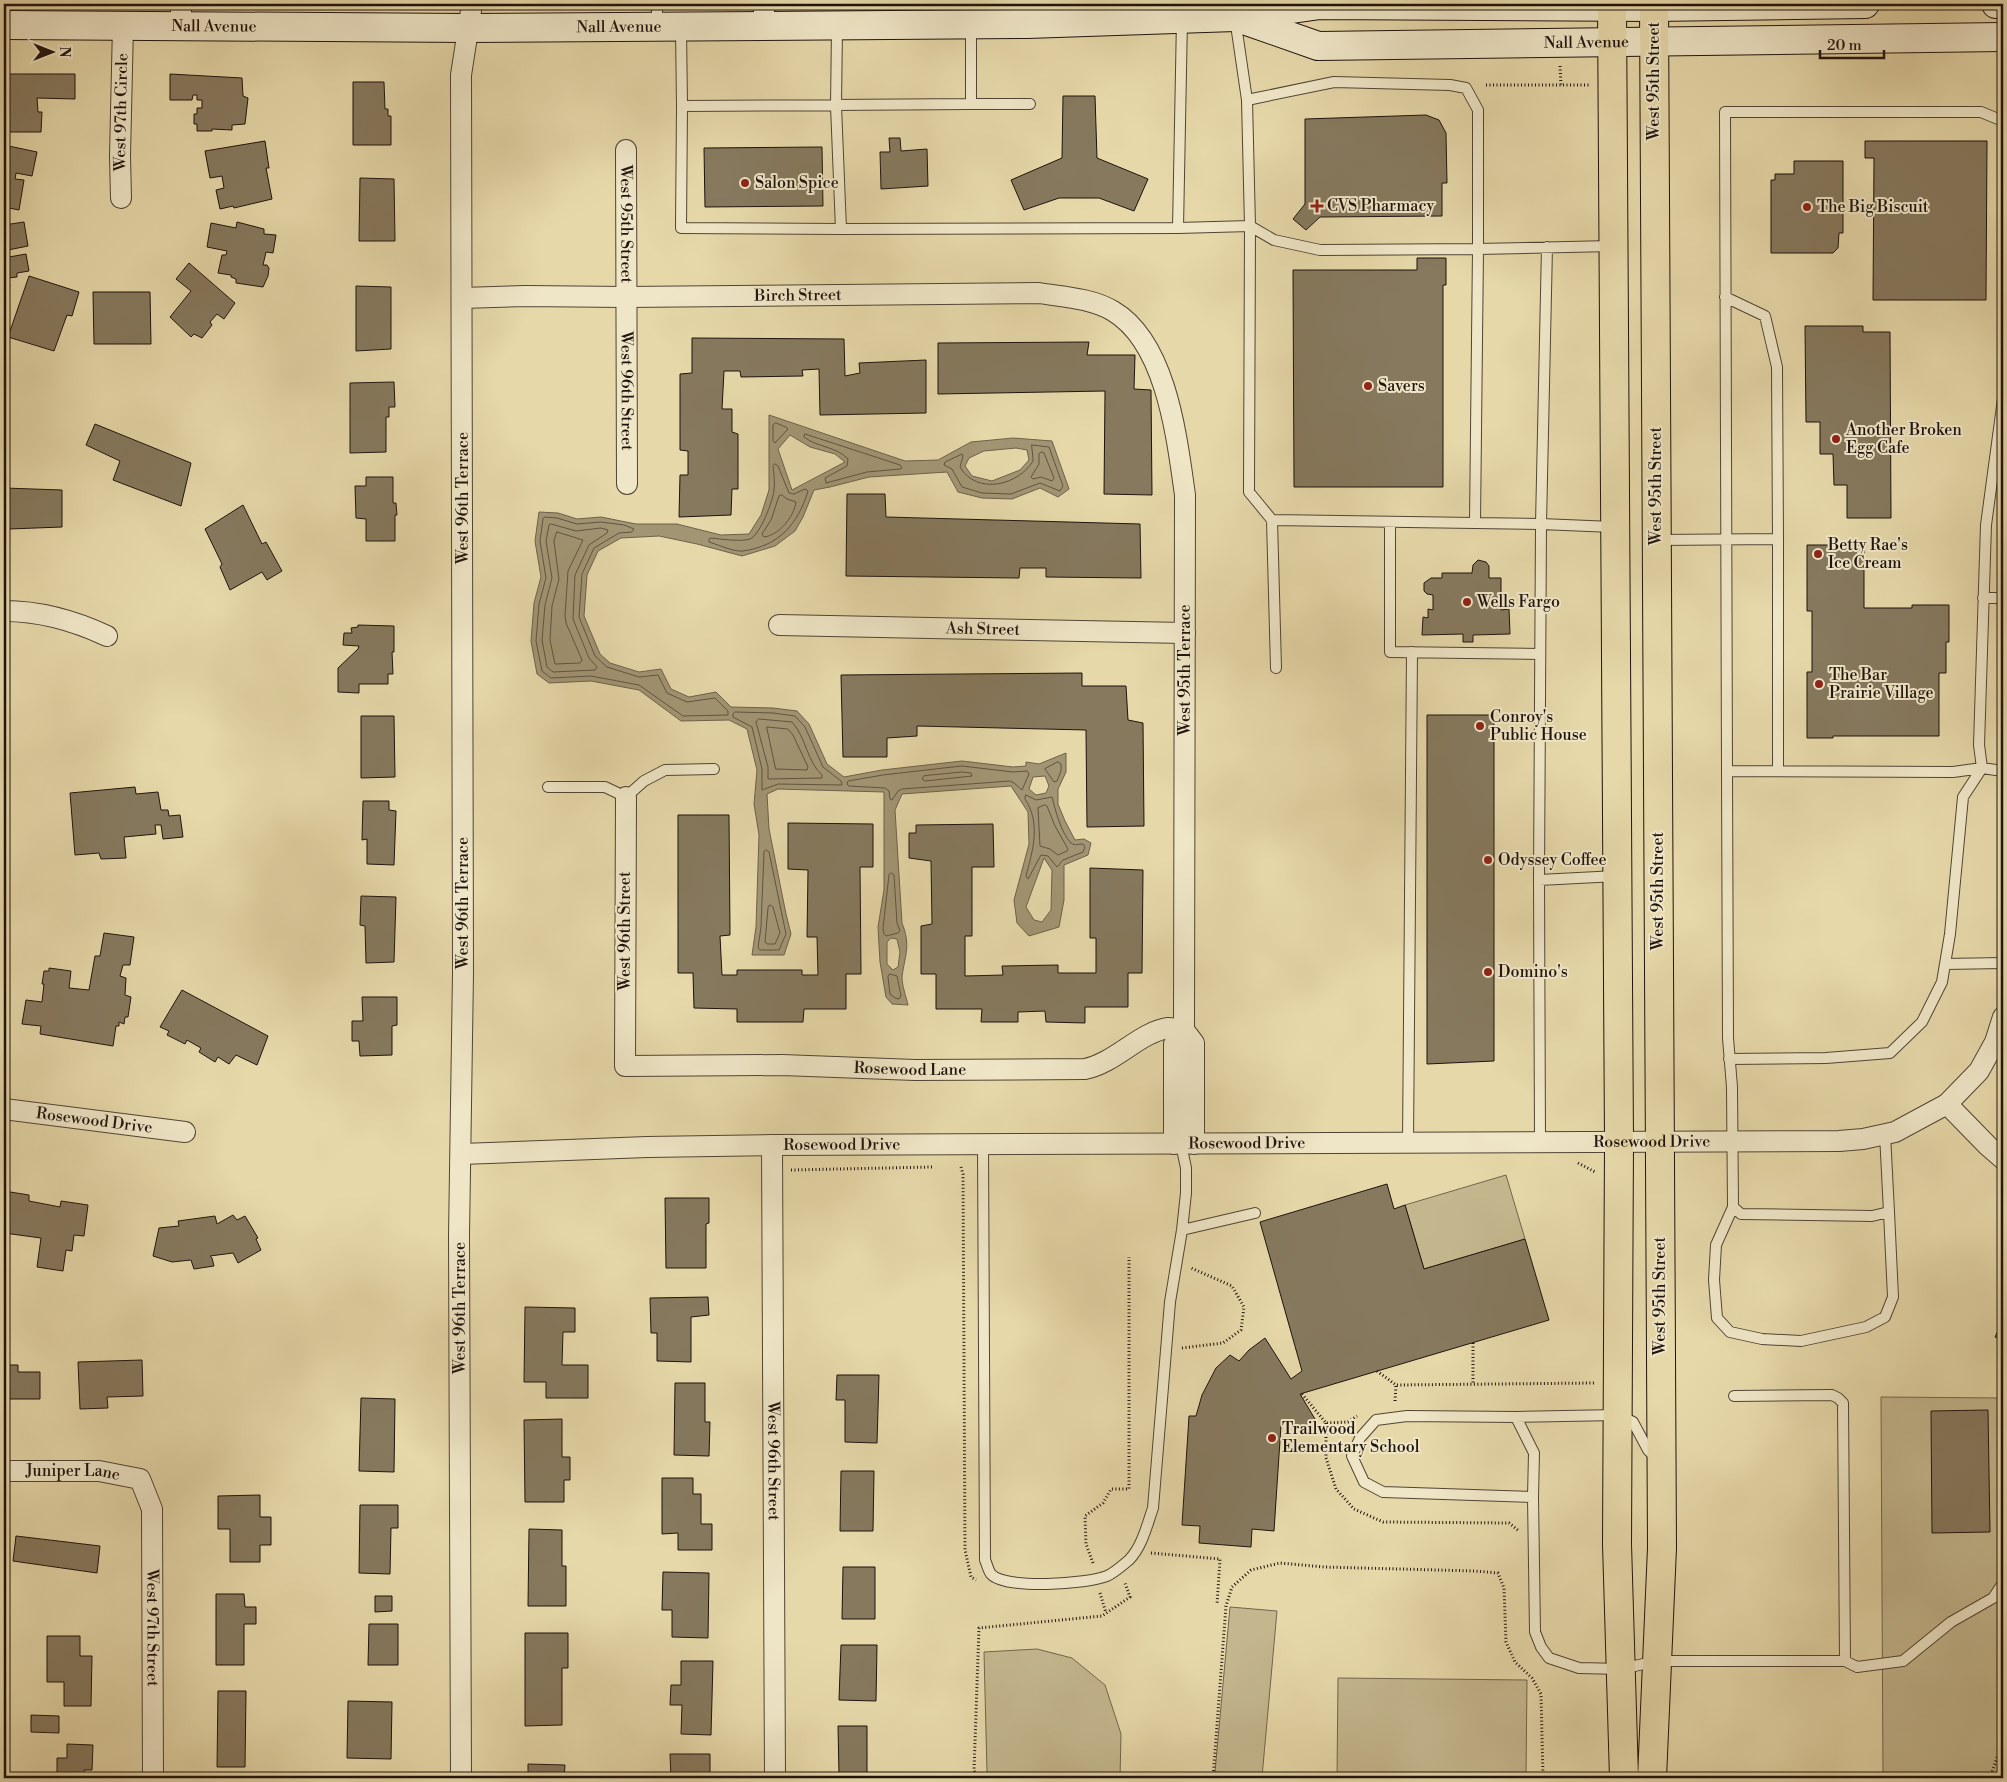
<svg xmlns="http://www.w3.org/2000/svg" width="2007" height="1782" viewBox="0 0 2007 1782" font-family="'Libre Bodoni',serif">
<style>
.green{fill:#c4b78e;stroke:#72654e}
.water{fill:#a29574;stroke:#6e614b;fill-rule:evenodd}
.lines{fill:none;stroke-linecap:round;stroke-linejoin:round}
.shore{stroke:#605440;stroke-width:1}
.building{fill:#86795e;stroke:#1f130d}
.lane-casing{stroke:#514434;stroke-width:12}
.street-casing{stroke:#514434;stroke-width:22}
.secondary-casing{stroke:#1f130d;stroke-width:30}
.primary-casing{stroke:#1f130d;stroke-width:30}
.path{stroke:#1f130d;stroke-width:3;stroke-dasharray:1 2.5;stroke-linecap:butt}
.lane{stroke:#efe6c7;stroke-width:10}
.street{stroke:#efe6c7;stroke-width:20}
.secondary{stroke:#efe6c7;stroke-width:28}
.primary{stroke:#e6d8a9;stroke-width:28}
.poi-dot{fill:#8f2418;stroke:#efe6c7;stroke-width:2}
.labels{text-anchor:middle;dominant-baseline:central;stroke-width:4;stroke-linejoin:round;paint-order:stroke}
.street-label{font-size:16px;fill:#1f130d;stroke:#efe6c7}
.poi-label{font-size:16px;fill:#1f130d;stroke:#efe6c7;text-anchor:start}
</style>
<rect width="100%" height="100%" fill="#e6d8a9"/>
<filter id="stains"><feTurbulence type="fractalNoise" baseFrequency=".004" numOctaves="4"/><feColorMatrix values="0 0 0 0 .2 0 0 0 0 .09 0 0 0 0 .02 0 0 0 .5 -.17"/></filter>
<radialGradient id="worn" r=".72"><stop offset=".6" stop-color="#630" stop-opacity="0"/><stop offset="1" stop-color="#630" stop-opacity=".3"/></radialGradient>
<path class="green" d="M1506 1175 1525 1239 1424 1269 1405 1205Z
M1881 1397 2003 1398V1778H1883Z
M1230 1607 1277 1611 1262 1777 1215 1772Z
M1037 1649 1072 1658 1105 1685 1121 1734 1120 1778H993L987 1772 984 1652Z
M1338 1678 1527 1680 1526 1778H1337Z"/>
<path class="water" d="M769 415 905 461 938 460 971 442 1013 438 1052 441 1069 489 1058 497 1040 488 1012 499 982 498 958 492 947 472 869 477 830 487 814 490 803 517 795 531 775 546 742 556 697 544 659 536 621 538 598 551 587 575 584 616 600 654 610 663 639 672 661 669 671 689 689 697 716 692 731 707 773 708 797 711 809 724 827 764 844 777 882 770 962 761 1013 767 1026 766V762L1039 764 1066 753V772L1058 789V804L1065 821 1075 840 1084 839 1091 843 1088 855 1064 865V900L1059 927 1029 936 1017 923 1014 900 1029 844 1028 812 1011 786 902 794 895 810 902 923C911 946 905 954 902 977 902 986 906 996 908 1005L892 1004 886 997 880 962 878 927 884 890V792L778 789 767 794 769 829 786 914 791 934 784 955H752L756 927 759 835 754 804 757 770 747 729 729 720 681 721 639 690 591 681 549 683 537 674 531 641 534 603 541 577 535 541 539 512 558 513 577 519 601 517 636 524H677L721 535 749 534 761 515 769 490ZM790 435 810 447 835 454 845 462 792 490 778 449ZM1016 448 1027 450 1029 460 1020 470 992 481 972 476 965 466 969 458 984 451ZM1045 776 1049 786 1046 793 1036 795 1029 789 1033 777ZM1044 858 1052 870 1051 910 1042 922 1034 920 1026 907ZM891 938 897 939 900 952 898 967 893 970 887 964V942Z"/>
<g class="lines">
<path class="shore" d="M776 423 786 427 788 429 775 443 773 441V425Z
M805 434 900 465 902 468 900 469 867 472 826 483 825 478 847 466 848 459C836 446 818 448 804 437Z
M1032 445 1049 447 1063 486 1060 491 1040 483 1011 494 982 493 962 487 952 469 944 465 945 462 962 454 963 456 960 467C977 496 1019 485 1033 461Z
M1042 452 1044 453 1054 478 1052 481 1041 477 1033 479 1031 477 1039 464V454Z
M775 464 778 466 789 493 794 494 805 489 808 491C798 524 779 546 743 551 734 552 719 545 709 542V539L711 538C720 539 741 542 750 539 760 535 773 501 774 490 775 483 774 474 773 466Z
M782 495 787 499 796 502C794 517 779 535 764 537L762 534 771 520 779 496Z
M545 517 557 518 577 524 601 522 624 525 634 529 632 532 619 533 594 548 582 574 579 617 595 656 607 667 639 677 658 675 667 693 687 702 715 698 728 711V715L683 716 639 685 591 676 551 678 542 671 536 641 539 604 546 578 540 541 543 519Z
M551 524 576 531 601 528 608 530 607 533 589 545 575 575 573 619 589 658 597 667 595 670 553 672 547 667 542 640 545 605 552 578 546 541 549 525Z
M557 532 583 540 568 571 565 615 566 623 582 660 580 663 555 664 550 640 552 606 559 579 554 541Z
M735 712 773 713 795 716 805 727 823 767 841 781 842 785 778 784 762 790V769L752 727 733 717V714Z
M759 719 792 722C806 737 807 762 822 775V778L768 779V767L756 722Z
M767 727 788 729 793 735 808 767 807 770 776 769Z
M1058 762 1061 764V771L1057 781 1054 782 1045 769Z
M962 766 1013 772 1027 771 1029 774 1022 790 1014 783 1010 781 902 789 898 791 892 800 890 799 889 791 885 788 849 786 847 784 848 781 883 775Z
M962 772 971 773 972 776 925 781 922 779 924 776Z
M1026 795 1036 800 1052 797C1055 809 1061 833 1071 843 1075 846 1079 844 1083 844L1085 847 1083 852 1063 860 1057 867 1048 856 1041 855 1028 879 1026 876C1033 850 1041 823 1025 799Z
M1045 805 1047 806 1055 826 1068 849 1067 851 1058 855 1050 849 1040 846 1038 808Z
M766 850 769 852 786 934 779 950H760L758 948 761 927 764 852Z
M891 873 894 875 897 923 900 931 898 933 886 936 884 934 883 928 889 875Z
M770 905 773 907 780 933 775 944H767L765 942 768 908Z
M890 974 897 976 901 996 899 999 895 998 890 994 888 977Z"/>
</g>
<path class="building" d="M4 74H75V99L37 98 38 112H42L41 132H4Z
M170 74 242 78 243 96 248 98 245 124 232 125V130L212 129V131H197V124H194V114H197V108H202V100H197V95H193L192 100H170Z
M353 82H384L385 109H388V116H391V145H353Z
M1063 96H1095L1097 158 1148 179 1134 211 1099 198H1059L1024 210 1011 180 1062 158Z
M1426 115 1439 120 1446 133 1447 183H1442V216L1320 217 1306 230 1293 219 1305 204V119Z
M889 138H900L901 151 927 149 928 186 881 189 880 152H890Z
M265 141 269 168H266L272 199 234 208 233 206 220 209 216 190 224 188 222 176 210 178 205 151Z
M1865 141H1987L1986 300H1873L1874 158H1865Z
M4 145 37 152 32 176 16 173 15 179 24 180 19 210 4 207Z
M822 147 823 206 705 207 704 148Z
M1794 161H1843V233H1839L1838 248 1833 253H1771V180H1775V174H1794Z
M360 178 394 179 395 241H359Z
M24 222 28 246 8 250 9 257 26 254 29 271 17 273V277L8 278 10 286 4 287V225Z
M237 222 264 229V234L276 235 273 253 266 252 263 265H267L269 268 268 276 263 287 236 283V279L231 277V275L218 273 222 255H226L227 251 207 247 211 223 236 228Z
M1417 258H1446V285H1443V487H1294L1293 270H1417Z
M189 263 235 303 224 319 217 314 210 322 212 325 202 338 194 334 191 337 170 317 191 291 176 279Z
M29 276 79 292 72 316 67 315 54 351 8 337Z
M356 286 391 287V349L356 351Z
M93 292H150L151 344H94Z
M1805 326H1863V332H1890L1891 518H1847V485H1834L1833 454H1820V422H1806Z
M692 338 844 339 845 376 860 373 859 363 926 360V413L820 415 819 369 802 370 803 376 741 377 740 371H724L722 409H732V432L738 434V489H732L731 515 679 517 680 475H688V451L680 450V374L692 373Z
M1089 342 1087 355H1135L1134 389 1151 390 1152 495 1104 494 1105 391 938 394V343Z
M394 382 395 407H389V417H386V452L350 453V383Z
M95 424 191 463 181 506 113 480 120 461 86 445Z
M366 477H393V503H396L397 515H395V541H366V519L356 518 355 486H366Z
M4 488 62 490V527L9 529V533H4Z
M847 494H885L886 517 1140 524 1141 578 1046 577V568H1020L1019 578 846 576Z
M243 505 262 544 266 542 282 571 267 580 262 572 230 590 220 567 222 564 205 529Z
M1807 545H1864V608H1912V605H1949V642H1946V673H1939V736H1833V738H1807V672H1812V611H1807Z
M1478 560 1486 562 1489 566V578H1501V610L1509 609 1510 634 1473 635V642H1463V634L1422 635 1423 617 1428 618V609L1433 610V595L1427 594 1424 591V583L1431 578H1442V573H1472L1473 565Z
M358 625 394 626V652H392L393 674H388V684H359V693L338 692V668L358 649 359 646 343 645 344 633H352L351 628 358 627Z
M1082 673V686H1126L1128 720 1143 723 1144 826 1087 827 1086 730 917 726V736L887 738V757H843L841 675Z
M1427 715H1494V1061L1427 1064Z
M361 716H394L395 777 361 778Z
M135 787 136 794 158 792 161 810H168L169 816 180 815 183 837 163 839 161 825H155L156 834 124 837 126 858 101 859 99 853 75 855 70 793Z
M363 801H389V810L396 811 394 865 367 864V839L362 840Z
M678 815H729L730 935 720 936 722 975H737V970H802V975H818L817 937H807L808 870 788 869V823L873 824V867H860L861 974H846V1009H804L803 1022H737V1009L694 1008 693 973H678Z
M993 824 994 867H972V936H965V976L1003 975 1002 966 1058 965V973H1096V938H1090V868L1143 870 1142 973H1128V1007H1085V1023L1046 1022 1045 1011 1018 1012V1022H981L982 1009H936V974H921V926L932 924 931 861 909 858V833H916V825Z
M361 896 396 897 394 962 366 963 365 926 360 925Z
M104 933 134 937 130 965H123L120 976 126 978 125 995 131 997 128 1017H125L124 1024 119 1022V1026H116L113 1046 40 1034 41 1026 22 1024 26 1000 42 1002 44 984H42L44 971H49V968L71 971 69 988 89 990 95 956H100Z
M182 990 268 1036 257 1065 236 1055 229 1064 218 1057 215 1062 199 1052 201 1048 187 1040 185 1044 167 1035 169 1031 160 1027Z
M362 997H397V1025L392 1026V1055L360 1056 359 1041H352V1021H363Z
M1387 1184 1394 1209 1405 1205 1424 1269 1525 1239 1549 1320 1300 1394 1315 1419 1310 1427 1281 1425 1274 1531 1252 1529 1251 1547 1199 1543 1200 1526 1182 1525 1189 1416H1196L1202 1395 1216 1368 1230 1355 1239 1361 1249 1350 1265 1338 1291 1379 1302 1371 1260 1222Z
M4 1191 29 1195V1201L60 1207 61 1201 88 1205 84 1236 74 1235 72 1251 66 1250 63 1271 37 1267 41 1238 4 1233Z
M665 1198H709V1223L706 1224V1268H666Z
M233 1215 237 1220 245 1216 258 1238 256 1239 261 1250 238 1263 233 1253 210 1256 212 1258 214 1266 194 1269 191 1260 172 1262 153 1256 159 1228 179 1226 178 1221 215 1216 217 1224Z
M708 1297 709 1315 691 1317V1362L657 1361V1333H651L650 1298Z
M525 1307 575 1308V1332H563L562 1365H588V1398H546V1382H524Z
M2003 1320V1341L1995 1337Z
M142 1360 143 1396 107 1397 108 1408 80 1409 78 1362Z
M4 1365H18V1372H40V1399H4Z
M837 1375H879L877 1443 845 1442V1400H836Z
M675 1383H705V1422H710L709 1456 674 1455Z
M361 1398 395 1399 394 1472 359 1471Z
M1988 1410 1990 1532 1932 1533 1931 1411Z
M562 1419V1457H570V1480H564V1502H525L524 1420Z
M841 1471H874L873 1531H840Z
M662 1478H693V1494H701V1524H712V1550H678V1533L662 1534Z
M260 1495V1517H271V1545H260V1562H230V1529H218V1496Z
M360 1505H398V1528H391L390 1574 359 1573Z
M529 1529 562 1530V1566H566V1606H528Z
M16 1536 100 1546 97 1573 13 1561Z
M843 1567H875V1619H842Z
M663 1572 709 1573 708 1638 672 1637V1610H662Z
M216 1594H244L245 1607H256V1624H244V1665H216Z
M375 1596H392V1611L375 1612Z
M369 1624H398V1665H368Z
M525 1633H568V1668H562V1725L525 1726Z
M47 1636H80V1656H92L91 1706H64V1682H47Z
M841 1645H877L876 1701 839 1700Z
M681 1661H713L711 1735 681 1734 682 1705H670L671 1685H681Z
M218 1691H246L245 1767H217Z
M348 1701 392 1702 391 1759 347 1758Z
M31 1715 59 1716V1733L31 1732Z
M838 1726H867V1774H839Z
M67 1744 93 1745 92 1770H84V1778H57V1758H67Z
M670 1754H710V1778H671Z
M528 1764 565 1765 564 1778H528Z"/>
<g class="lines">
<defs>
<path id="lane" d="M657 4V25
M1235 18 1247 100 1334 82 1450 85 1466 88 1478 110V249L1612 246
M1182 19 1178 228 1250 226 1249 492 1272 520
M971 25V104H1030
M837 27 836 106 841 229 1178 228
M681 28 682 106 971 104
M1247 100 1250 226 1274 240 1320 250 1478 249 1475 523
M682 106 681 228 841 229
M2003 121 1981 112H1725L1727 771 1953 772 1982 768 1979 745 1986 525 2003 399
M1547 247 1541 524 1613 527
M1725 297 1765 316 1777 367 1778 539
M1390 522V652L1540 654
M1657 540 1778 539V771
M1983 598H2003
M1276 668 1272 520 1541 524 1539 880 1617 876
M1727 771 1728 1038 1732 1087 1733 1207 1741 1214 1872 1216 1889 1212 1885 1134
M548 787H605L626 797 644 781 665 770 714 769
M1539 880 1540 1142
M1945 964 2003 963
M1729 1059 1826 1058 1890 1053 1922 1022 1942 982 1950 934 1963 797 1982 768 2003 771
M1408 1143 1412 652
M983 1144 985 1560C987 1564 988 1570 991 1574 1005 1590 1088 1584 1107 1576 1114 1573 1123 1565 1129 1560 1142 1547 1147 1525 1153 1508L1170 1302 1182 1230 1186 1193V1168L1181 1144
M1733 1207 1716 1245 1714 1280 1717 1318 1730 1332 1762 1339 1801 1341 1866 1327 1885 1317 1893 1297 1889 1212
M1182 1230 1255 1213
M1516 1417 1534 1453 1533 1497 1535 1632 1541 1647 1549 1658 1579 1668 1621 1669 1657 1661H1845L1843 1403 1838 1398 1832 1395 1734 1396
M1533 1497 1383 1492 1364 1482 1352 1456 1360 1438 1376 1420 1407 1416 1516 1417 1618 1415 1633 1422 1648 1450 1657 1459
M1845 1661 1857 1667 1903 1661 1951 1622 1993 1598 2003 1583"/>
<g id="street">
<path d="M181 4V26"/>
<path d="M764 4V26"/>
<path id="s1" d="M626 150 627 484"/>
<path id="s2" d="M121 198 120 156 123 25"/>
<path id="s3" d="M462 298 525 296 625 297 1039 293C1063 297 1091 298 1113 311 1167 343 1177 439 1185 495L1184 1030 1174 1044V1144"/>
<path d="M4 611C41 611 73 620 107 636"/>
<path id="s4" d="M779 625 1185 633"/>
<path id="s5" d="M626 797 625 1066 782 1065 915 1070 1085 1069C1115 1063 1140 1032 1168 1028 1173 1028 1179 1029 1184 1030"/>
<path d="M1184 1030 1194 1043V1144"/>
<path d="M1947 1104 1988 1146 2003 1159"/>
<path id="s6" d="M4 1109 185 1132"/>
<path id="s7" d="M772 1145 775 1778"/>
<path id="s8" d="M461 1154 647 1147 772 1145 1839 1141 1863 1139 1895 1132 1947 1104 1979 1071 1995 1042 2003 1017"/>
<path id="s9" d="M4 1471H99L140 1479 152 1509 153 1778"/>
<path d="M461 1778 459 1236 463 973 461 75 472 4"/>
</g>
<g id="secondary">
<path d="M1996 4 2003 5"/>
<path id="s10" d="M1241 19 1318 46 2003 37"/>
<path id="s11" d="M4 25 469 28 1027 24 1235 17 1320 5 1654 7 1865 4"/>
</g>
<path id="primary" d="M1612 4 1619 1142 1617 1544 1624 1778
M1652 1778 1662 1548 1654 4"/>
</defs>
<use href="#lane" class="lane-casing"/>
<use href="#street" class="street-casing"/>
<use href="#secondary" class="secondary-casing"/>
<use href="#primary" class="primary-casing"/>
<path class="path" d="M1560 66 1561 85
M1486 85H1590
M1578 1163 1595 1172
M961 1167 963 1174 965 1550 971 1577 976 1580
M791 1170 932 1167
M1473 1343V1384
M1182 1348 1223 1343 1241 1330 1244 1307 1232 1286 1191 1268
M1377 1371 1396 1385 1595 1383
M1302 1394 1326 1423 1348 1422 1357 1416
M1395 1401 1396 1385
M1326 1423V1458L1336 1489 1354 1509 1383 1522 1509 1523 1519 1531
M1151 1553 1220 1559 1217 1605
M1093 1563 1086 1544 1085 1516 1103 1503 1111 1489H1129V1257
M1100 1593 1106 1613
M978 1778 974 1771 979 1628 1102 1616 1130 1597 1125 1583
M1213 1778 1226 1606 1232 1587 1251 1570 1280 1563 1324 1567 1475 1571 1498 1573 1504 1588 1506 1642 1515 1662 1532 1678 1541 1694 1543 1778
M1990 1778 2003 1740"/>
<use href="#lane" class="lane"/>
<use href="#street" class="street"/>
<use href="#secondary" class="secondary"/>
<use href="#primary" class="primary"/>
</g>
<g class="poi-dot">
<circle cx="745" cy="183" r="5"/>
<path d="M1314.5 198.5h5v5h5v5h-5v5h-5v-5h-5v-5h5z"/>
<circle cx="1807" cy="207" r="5"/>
<circle cx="1368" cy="386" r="5"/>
<circle cx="1836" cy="439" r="5"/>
<circle cx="1818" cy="554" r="5"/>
<circle cx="1467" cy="602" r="5"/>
<circle cx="1819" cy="684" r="5"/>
<circle cx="1480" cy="726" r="5"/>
<circle cx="1488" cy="860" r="5"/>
<circle cx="1488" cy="972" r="5"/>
<circle cx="1272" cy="1438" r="5"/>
</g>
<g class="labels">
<g class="street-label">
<text stroke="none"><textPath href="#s11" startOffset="210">Nall Avenue</textPath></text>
<text stroke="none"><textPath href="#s11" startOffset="615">Nall Avenue</textPath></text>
<text stroke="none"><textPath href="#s10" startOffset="350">Nall Avenue</textPath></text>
<text transform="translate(1654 81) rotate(-90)">West 95th Street</text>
<text stroke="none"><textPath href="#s2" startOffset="86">West 97th Circle</textPath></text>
<text stroke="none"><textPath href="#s1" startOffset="74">West 95th Street</textPath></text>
<text stroke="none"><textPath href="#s3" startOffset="336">Birch Street</textPath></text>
<text stroke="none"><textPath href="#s1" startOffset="241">West 96th Street</textPath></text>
<text transform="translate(1656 486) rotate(-90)">West 95th Street</text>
<text transform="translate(463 498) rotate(-90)">West 96th Terrace</text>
<text stroke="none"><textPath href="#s4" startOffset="204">Ash Street</textPath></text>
<text transform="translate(1185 670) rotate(-90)">West 95th Terrace</text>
<text transform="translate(1658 891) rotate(-90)">West 95th Street</text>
<text transform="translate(463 903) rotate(-90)">West 96th Terrace</text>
<text transform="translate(625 931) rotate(-90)">West 96th Street</text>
<text stroke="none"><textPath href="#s5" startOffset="554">Rosewood Lane</textPath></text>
<text stroke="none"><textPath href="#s6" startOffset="91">Rosewood Drive</textPath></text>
<text stroke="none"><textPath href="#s8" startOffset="1191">Rosewood Drive</textPath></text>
<text stroke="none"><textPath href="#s8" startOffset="786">Rosewood Drive</textPath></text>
<text stroke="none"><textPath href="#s8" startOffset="381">Rosewood Drive</textPath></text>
<text transform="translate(1660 1296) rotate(-90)">West 95th Street</text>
<text transform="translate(460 1308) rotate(-90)">West 96th Terrace</text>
<text stroke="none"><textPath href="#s7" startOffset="316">West 96th Street</textPath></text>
<text stroke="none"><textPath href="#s9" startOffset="69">Juniper Lane</textPath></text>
<text stroke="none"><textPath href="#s9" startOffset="288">West 97th Street</textPath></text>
</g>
<g class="poi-label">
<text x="755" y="183">Salon Spice</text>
<text x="1327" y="206">CVS Pharmacy</text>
<text x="1817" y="207">The Big Biscuit</text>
<text x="1378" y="386">Savers</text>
<text x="1846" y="430">Another Broken<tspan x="1846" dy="18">Egg Cafe</tspan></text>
<text x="1828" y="545">Betty Rae's<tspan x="1828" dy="18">Ice Cream</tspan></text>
<text x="1477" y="602">Wells Fargo</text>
<text x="1829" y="675">The Bar<tspan x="1829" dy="18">Prairie Village</tspan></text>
<text x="1490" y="717">Conroy's<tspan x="1490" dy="18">Public House</tspan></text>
<text x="1498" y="860">Odyssey Coffee</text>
<text x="1498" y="972">Domino's</text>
<text x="1282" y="1429">Trailwood<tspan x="1282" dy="18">Elementary School</tspan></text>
</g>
</g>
<rect width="2007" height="1782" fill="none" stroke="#e6d8a9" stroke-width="20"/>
<rect x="5" y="5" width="1997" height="1772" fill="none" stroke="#1f130d" stroke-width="2.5"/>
<rect x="10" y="10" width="1987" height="1762" fill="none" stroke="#1f130d"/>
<g transform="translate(52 52) rotate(90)" stroke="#efe6c7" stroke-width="4" paint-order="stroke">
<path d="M0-4L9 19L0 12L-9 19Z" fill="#1f130d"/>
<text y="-8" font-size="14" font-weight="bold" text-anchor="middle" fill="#1f130d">N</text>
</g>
<path d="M1820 50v8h64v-8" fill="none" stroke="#1f130d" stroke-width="2.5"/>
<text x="1827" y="50" font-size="15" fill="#1f130d" stroke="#efe6c7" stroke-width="4" paint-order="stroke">20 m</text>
<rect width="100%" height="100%" filter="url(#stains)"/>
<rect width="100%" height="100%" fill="url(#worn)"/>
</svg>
